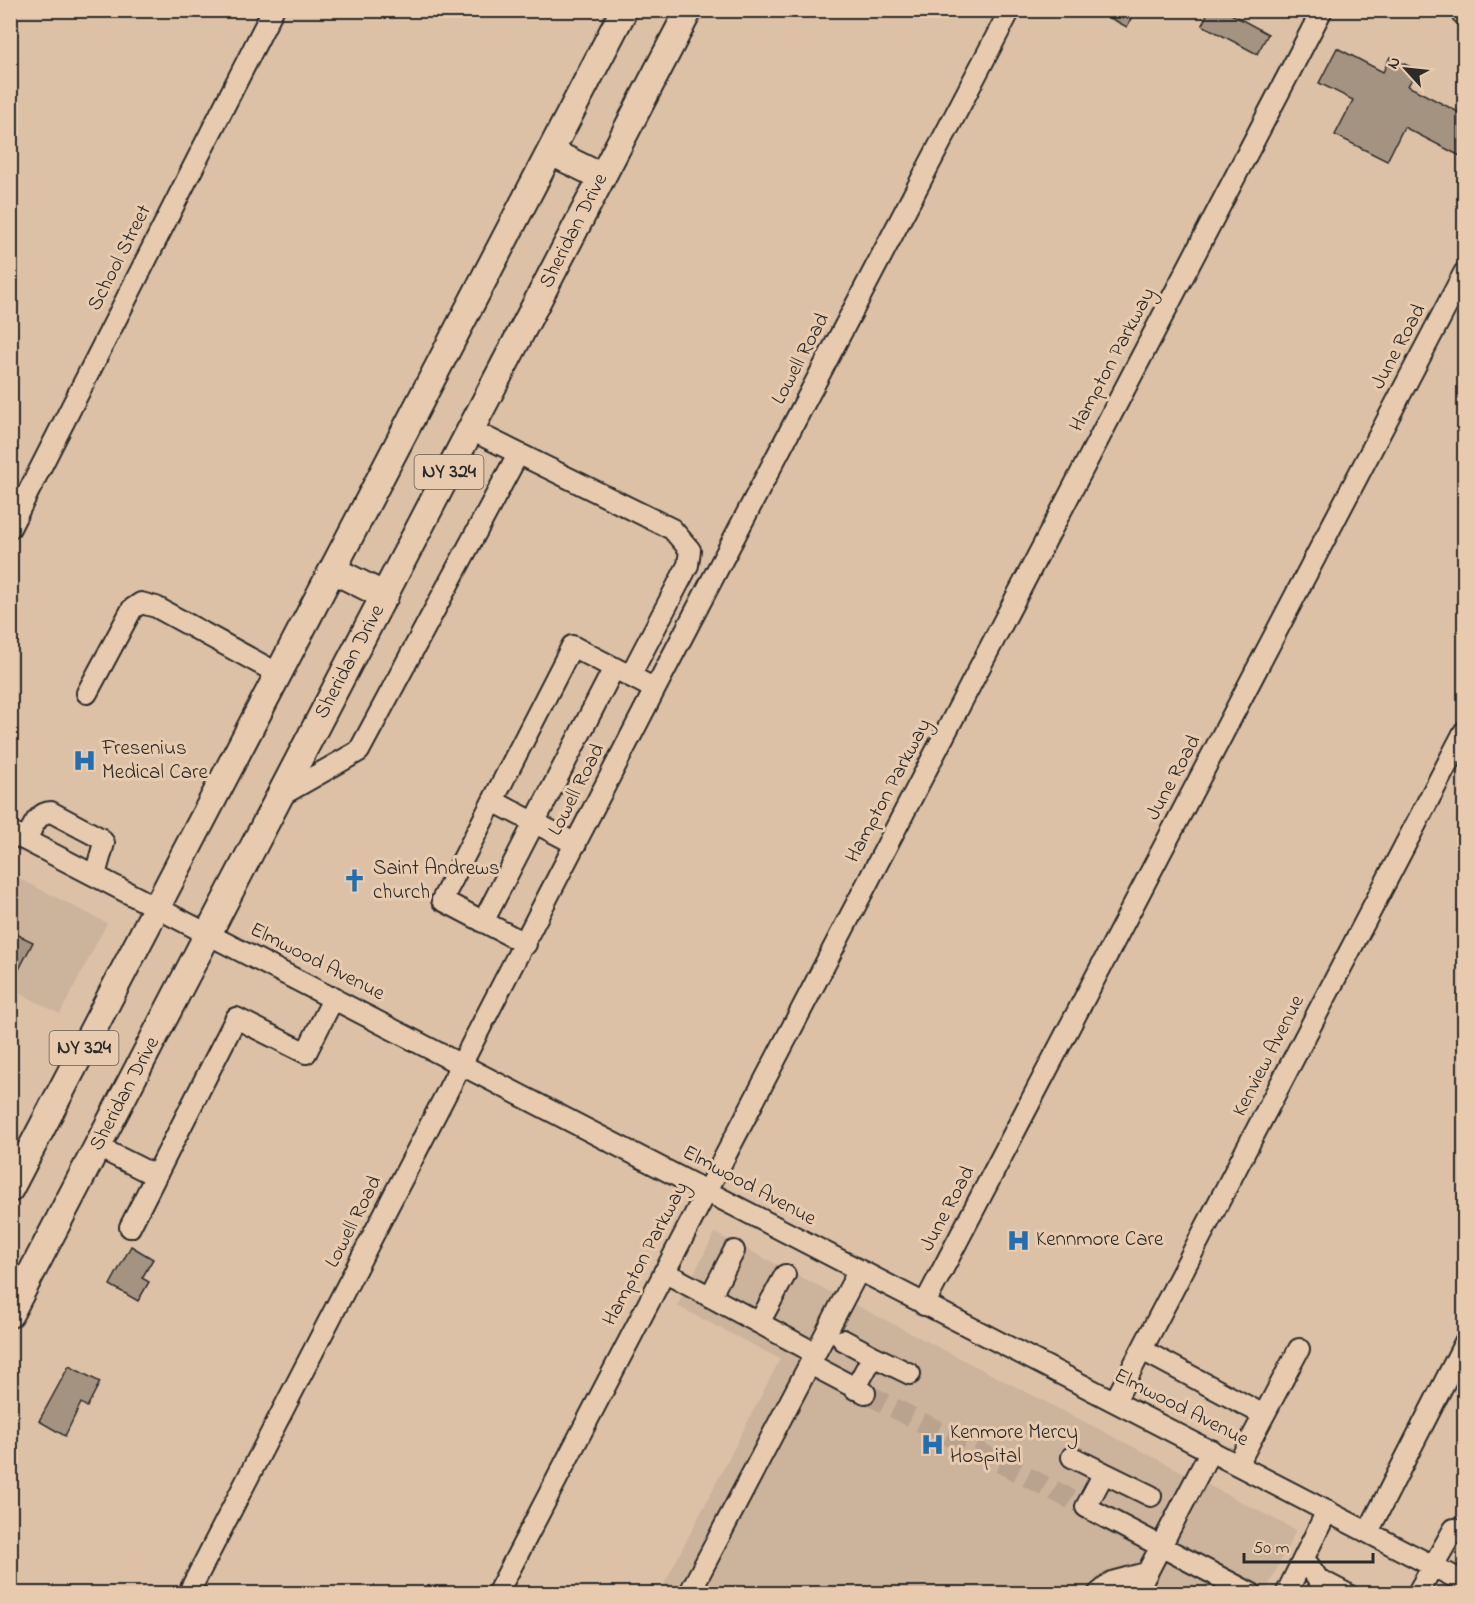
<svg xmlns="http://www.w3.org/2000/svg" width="1475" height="1604" viewBox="0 0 1475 1604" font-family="'Indie Flower',sans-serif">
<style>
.built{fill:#ccb39c}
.building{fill:#a59381;stroke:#2b2b2b;stroke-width:1.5}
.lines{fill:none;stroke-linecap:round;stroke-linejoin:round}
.minor-tunnel{stroke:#b9a38e;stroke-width:20;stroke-dasharray:20 10;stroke-linecap:butt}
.minor-casing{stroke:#2b2b2b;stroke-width:24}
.major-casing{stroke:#2b2b2b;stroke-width:30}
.minor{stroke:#e8cbaf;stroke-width:20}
.major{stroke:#e8cbaf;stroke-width:26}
.labels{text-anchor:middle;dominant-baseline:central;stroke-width:6;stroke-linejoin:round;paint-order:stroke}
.shield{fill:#e8cbaf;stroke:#645b53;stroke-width:1.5}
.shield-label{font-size:20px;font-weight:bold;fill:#2b2b2b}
.street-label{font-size:21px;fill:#2b2b2b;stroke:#e8cbaf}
.poi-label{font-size:21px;fill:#2b2b2b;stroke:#e8cbaf;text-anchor:start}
</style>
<rect width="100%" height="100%" fill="#ddc1a7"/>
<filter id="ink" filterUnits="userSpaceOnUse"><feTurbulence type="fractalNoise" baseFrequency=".0167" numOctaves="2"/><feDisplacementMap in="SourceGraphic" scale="12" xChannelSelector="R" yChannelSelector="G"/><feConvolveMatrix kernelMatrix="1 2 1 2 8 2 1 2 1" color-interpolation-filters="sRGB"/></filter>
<g filter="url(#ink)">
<path class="built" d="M10 874 107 923 60 1014 11 989Z
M715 1233 1296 1530 1265 1593 659 1594 780 1359 677 1306Z"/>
<path class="building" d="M1095 10H1135L1127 27Z
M1209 10H1224L1268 34 1257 54 1202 25Z
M1337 48 1383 72 1390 57 1417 70 1408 86 1464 115V158L1404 127 1387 161 1335 135 1353 100 1319 83Z
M10 931 33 942 10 987Z
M131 1246 153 1259 142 1278 149 1282 138 1301 110 1285Z
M69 1366 100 1382 87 1407 81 1403 65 1436 39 1421Z"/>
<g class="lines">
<path class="minor-tunnel" d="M867 1394 1072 1500"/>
<defs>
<path id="minor" d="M471 430 672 529 690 550 688 565 630 676
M10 528 273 10
M87 693 132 609 141 603 156 607 279 674
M280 796 359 751 518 454
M493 801 576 844
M10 832 1464 1582
M26 840C32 829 37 812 51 812L100 838 104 843 95 875
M483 922 614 668
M526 944 442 900 572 646 655 689
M98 1147 156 1176
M130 1227 236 1018 306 1053 334 997
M664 1272 815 1353
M710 1297 734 1251
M924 1305 1464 273
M759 1323 785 1275
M843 1340 873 1356 855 1389
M1142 1350 1264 1415
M873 1356 910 1374
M810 1364 865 1393
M1115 1401 1464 732
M1072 1457 1104 1473
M1238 1464 1299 1349
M1151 1496 1104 1473 1086 1507 1252 1594
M1368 1532 1464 1344
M1304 1558 1318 1579 1347 1594
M188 1594 655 689 1010 10
M497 1594 1322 10
M689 1594 859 1270
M1098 1594 1112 1582 1146 1573
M1136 1594 1211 1450
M1286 1594 1327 1511
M1417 1594 1454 1529 1464 1534"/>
<path id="major" d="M1463 10 1464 11
M551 152 602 177
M333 570 385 596
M10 1189 624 10
M10 1314 689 10"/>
</defs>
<use href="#minor" class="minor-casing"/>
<use href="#major" class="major-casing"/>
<use href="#minor" class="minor"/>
<use href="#major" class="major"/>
</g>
</g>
<defs>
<symbol id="hospital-bare" viewBox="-9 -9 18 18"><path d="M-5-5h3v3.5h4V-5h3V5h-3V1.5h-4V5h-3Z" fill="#1f6fb2" stroke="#e8cbaf" stroke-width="2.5" paint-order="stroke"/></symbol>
<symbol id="church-bare" viewBox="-9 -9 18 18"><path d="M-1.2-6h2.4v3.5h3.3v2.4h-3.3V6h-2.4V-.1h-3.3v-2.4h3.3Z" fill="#1f6fb2" stroke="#e8cbaf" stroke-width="2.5" paint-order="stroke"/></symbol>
</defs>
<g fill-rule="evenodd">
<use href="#hospital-bare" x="68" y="744" width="33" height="33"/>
<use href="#church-bare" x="338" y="864" width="33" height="33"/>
<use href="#hospital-bare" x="1002" y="1224" width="33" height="33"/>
<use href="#hospital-bare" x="916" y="1428" width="33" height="33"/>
</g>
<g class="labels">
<g class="shield">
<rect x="414.5" y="455" width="69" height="34" rx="4.5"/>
<rect x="49.5" y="1031" width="69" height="34" rx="4.5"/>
</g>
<g class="shield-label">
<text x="449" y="472">NY 324</text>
<text x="84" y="1048">NY 324</text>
</g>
<g class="street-label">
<text transform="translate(574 231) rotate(-63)">Sheridan Drive</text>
<text transform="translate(120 258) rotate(-63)">School Street</text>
<text transform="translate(1399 347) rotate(-62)">June Road</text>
<text transform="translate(801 359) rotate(-62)">Lowell Road</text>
<text transform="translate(1113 360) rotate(-62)">Hampton Parkway</text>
<text transform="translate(350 662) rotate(-62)">Sheridan Drive</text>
<text transform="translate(1174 778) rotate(-62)">June Road</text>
<text transform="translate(577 790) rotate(-63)">Lowell Road</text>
<text transform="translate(889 791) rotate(-62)">Hampton Parkway</text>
<text transform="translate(317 962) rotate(27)">Elmwood Avenue</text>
<text transform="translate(1269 1056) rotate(-63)">Kenview Avenue</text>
<text transform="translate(125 1094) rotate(-62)">Sheridan Drive</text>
<text transform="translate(749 1186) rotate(28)">Elmwood Avenue</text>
<text transform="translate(948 1209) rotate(-62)">June Road</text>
<text transform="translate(354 1222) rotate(-63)">Lowell Road</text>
<text transform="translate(646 1254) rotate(-62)">Hampton Parkway</text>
<text transform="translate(1181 1408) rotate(27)">Elmwood Avenue</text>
</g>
<g class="poi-label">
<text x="102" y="749">Fresenius<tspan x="102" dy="24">Medical Care</tspan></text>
<text x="373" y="869">Saint Andrews<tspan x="373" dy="24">church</tspan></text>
<text x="1036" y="1240">Kennmore Care</text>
<text x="950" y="1433">Kenmore Mercy<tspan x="950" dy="24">Hospital</tspan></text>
</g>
</g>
<rect width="1475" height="1604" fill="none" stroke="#e8cbaf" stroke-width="36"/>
<rect x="18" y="18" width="1439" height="1568" fill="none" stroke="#2b2b2b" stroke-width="2" filter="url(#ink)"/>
<g transform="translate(1406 69) rotate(297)" stroke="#e8cbaf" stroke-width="4.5" paint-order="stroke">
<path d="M0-4.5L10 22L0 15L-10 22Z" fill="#2b2b2b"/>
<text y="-9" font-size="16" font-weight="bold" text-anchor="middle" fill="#2b2b2b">N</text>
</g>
<path d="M1244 1553v9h129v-9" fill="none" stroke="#2b2b2b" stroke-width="3"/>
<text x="1253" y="1553" font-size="18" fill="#2b2b2b" stroke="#e8cbaf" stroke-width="4.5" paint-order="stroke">50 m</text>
</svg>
